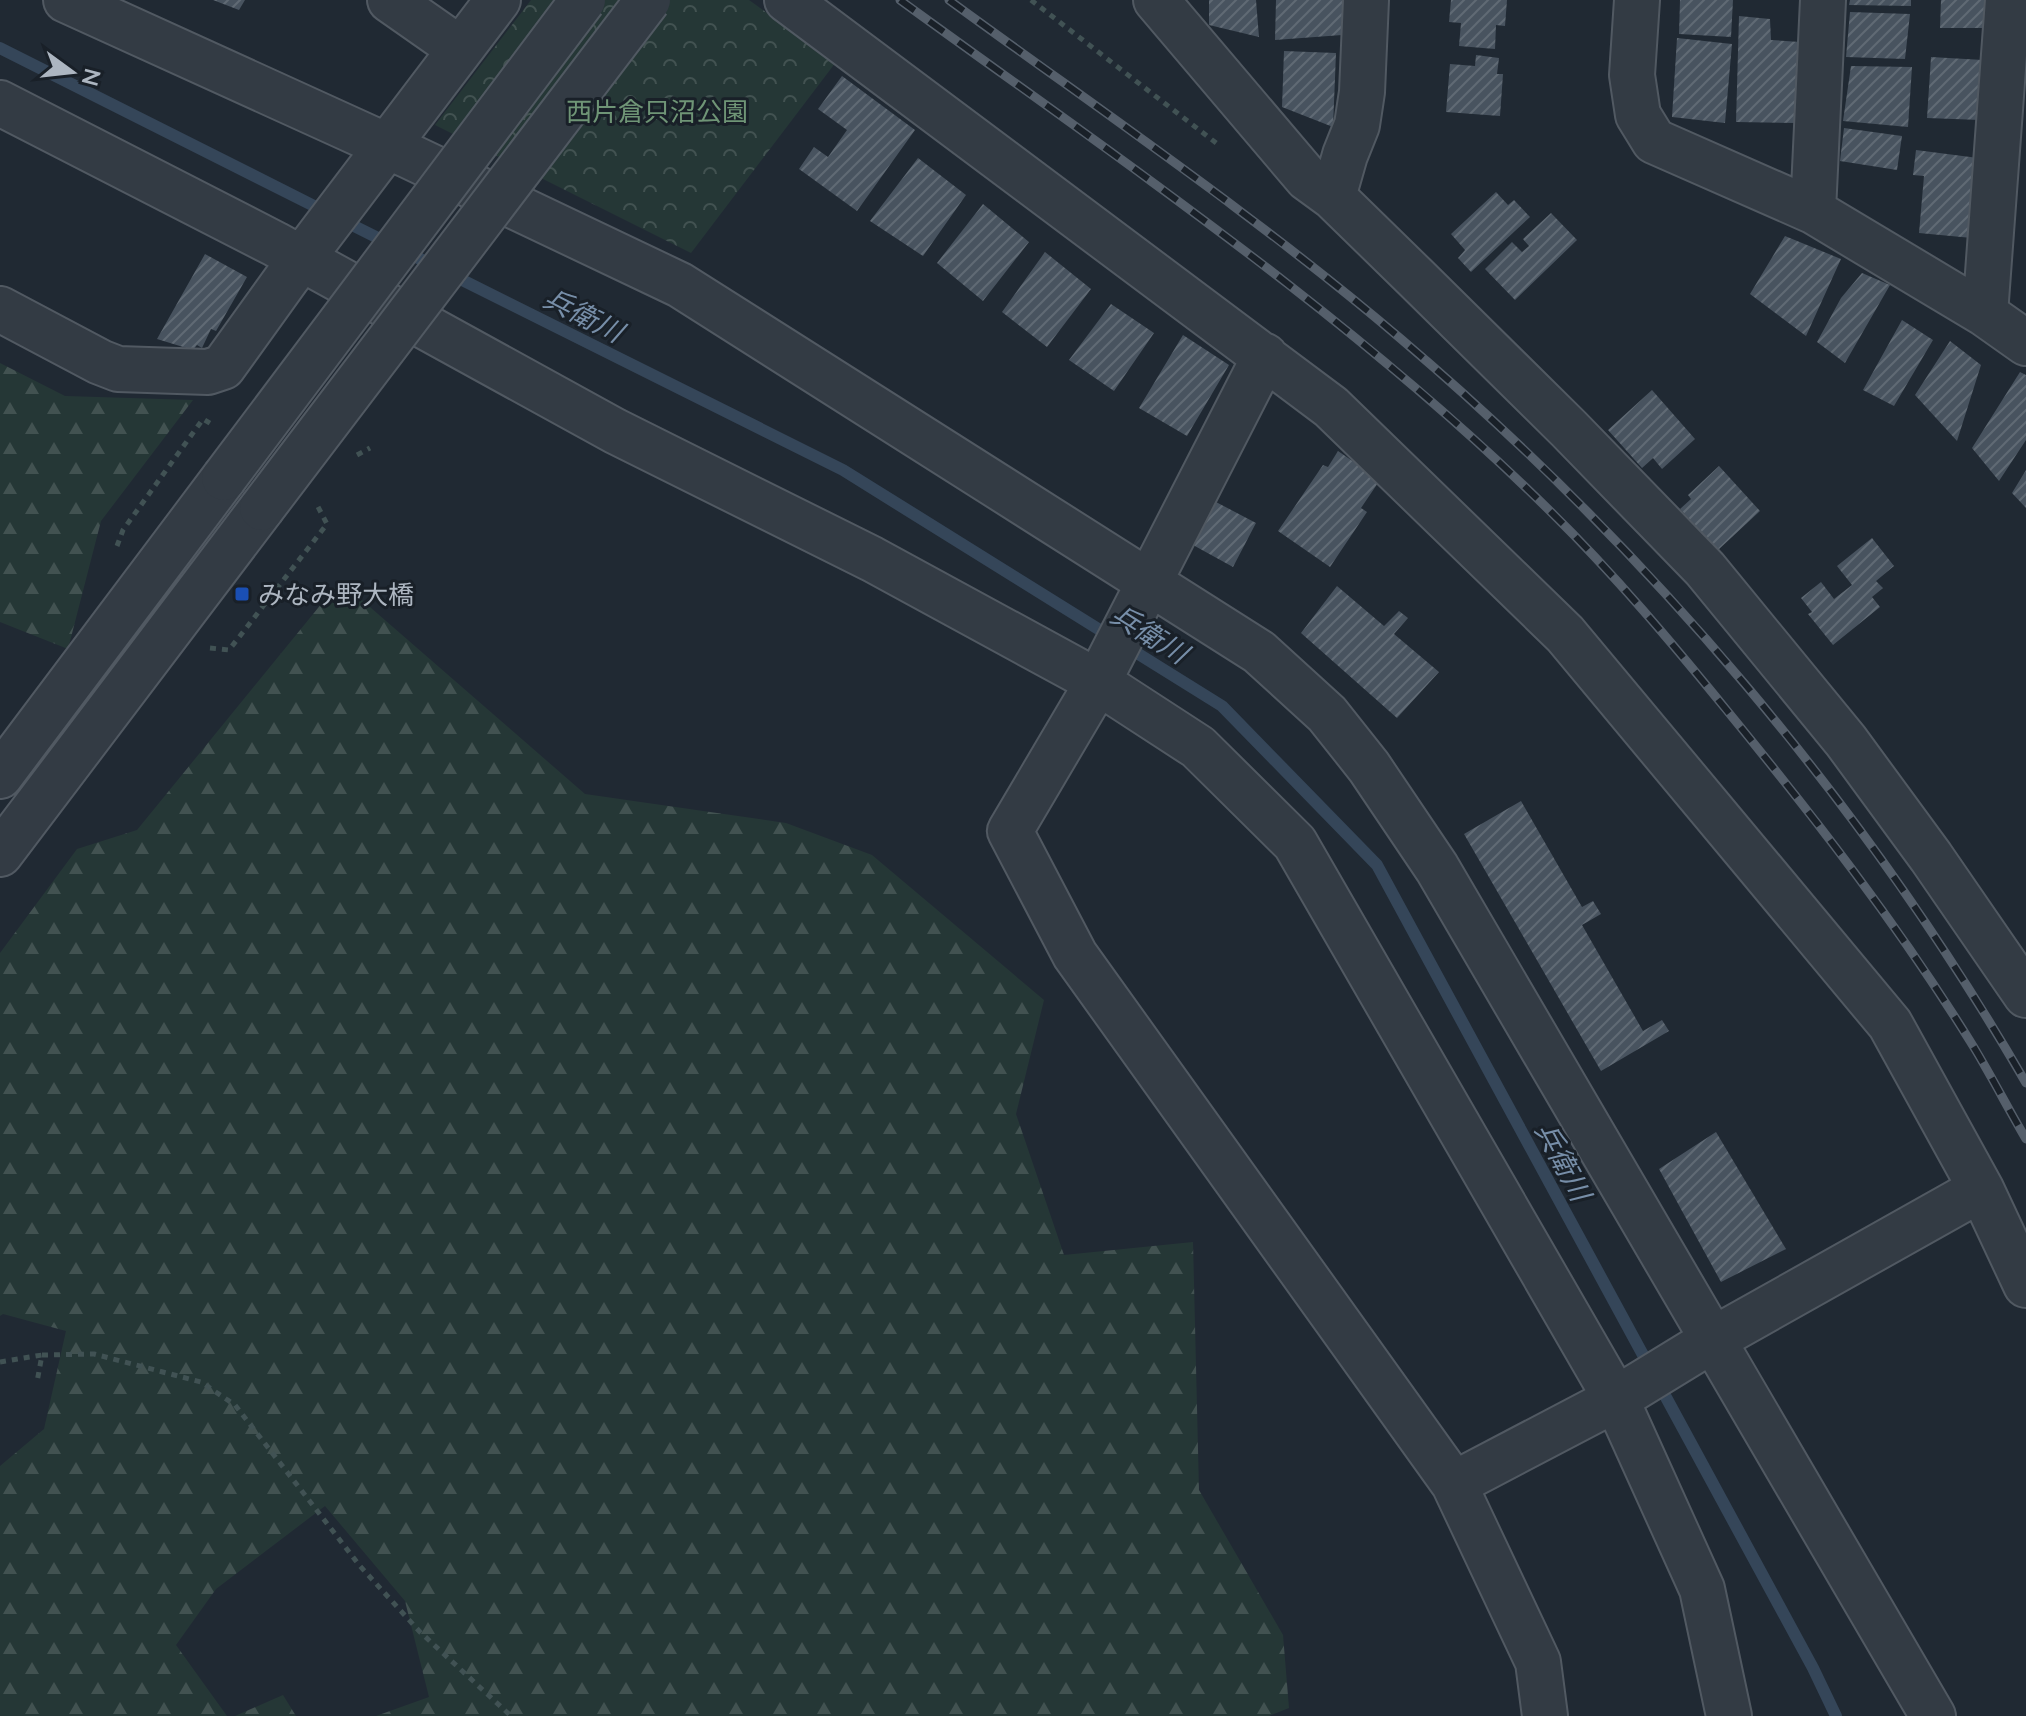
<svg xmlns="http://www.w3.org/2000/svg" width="2026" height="1716" viewBox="0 0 2026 1716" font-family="Lato,'Noto Sans JP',sans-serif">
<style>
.forest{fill:url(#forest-firs)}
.park{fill:url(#park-crowns)}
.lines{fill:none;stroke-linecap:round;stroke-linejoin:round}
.stream{stroke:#354659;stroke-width:12}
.building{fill:url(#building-hatch)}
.minor-casing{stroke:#515962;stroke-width:48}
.path{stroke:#415254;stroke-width:5;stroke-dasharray:6 6;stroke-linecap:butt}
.minor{stroke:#333b44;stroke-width:44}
.rail-casing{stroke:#555f6b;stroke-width:9}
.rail{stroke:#192028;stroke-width:6;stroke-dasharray:18;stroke-linecap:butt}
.minor-bridge-casing{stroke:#515962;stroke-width:48;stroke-linecap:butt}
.minor-bridge{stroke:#333b44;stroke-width:44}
.transit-dot{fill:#1a4fb4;stroke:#192028;stroke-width:3}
.labels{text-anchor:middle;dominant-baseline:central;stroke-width:6;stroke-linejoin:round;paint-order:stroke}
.park-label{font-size:26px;fill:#6f9576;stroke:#192028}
.poi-label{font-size:26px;fill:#adb6c1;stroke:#192028;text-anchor:start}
.water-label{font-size:28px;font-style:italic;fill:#778ea8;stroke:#192028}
</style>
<defs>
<pattern id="forest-firs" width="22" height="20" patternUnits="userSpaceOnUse" patternTransform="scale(2)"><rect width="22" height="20" fill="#253736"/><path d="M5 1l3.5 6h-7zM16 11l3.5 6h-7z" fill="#425251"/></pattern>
<pattern id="park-crowns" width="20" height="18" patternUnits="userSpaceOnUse" patternTransform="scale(2)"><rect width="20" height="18" fill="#253736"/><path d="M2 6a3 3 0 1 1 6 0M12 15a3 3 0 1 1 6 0" fill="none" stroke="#425251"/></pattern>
<pattern id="building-hatch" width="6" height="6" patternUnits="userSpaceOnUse" patternTransform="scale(2)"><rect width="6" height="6" fill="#48535f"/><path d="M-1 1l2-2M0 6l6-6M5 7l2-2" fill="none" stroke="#606a74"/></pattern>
</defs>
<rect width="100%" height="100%" fill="#202933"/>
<path class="forest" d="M0 363 65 396 193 400 101 521 68 649 0 622Z
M340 581 585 794 786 823 872 855 1044 1000 1016 1114 1064 1255 1193 1242 1199 1490 1283 1635 1289 1708 1269 1716H376L429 1697 405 1601 325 1506 216 1589 176 1645 227 1716H0V1466L44 1429 66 1331 3 1314 0 1316V953L77 849 137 830Z
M283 1695 296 1716H235Z"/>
<path class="park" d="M531 0H749L836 62 691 253 435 125Z"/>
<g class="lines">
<path class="stream" d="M0 48 326 212
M342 220 843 470 1222 706 1377 865 1813 1668 1836 1716"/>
</g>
<path class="building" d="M213 0H245L239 10Z
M1209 0H1256L1259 37 1209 25Z
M1276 0H1342V35L1275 40Z
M1451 0H1507L1505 26 1496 25 1495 49 1459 46 1461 23 1449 22Z
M1680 0H1733L1731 37 1679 34Z
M1850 0H1911V6L1849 5Z
M1941 0H1989L1987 28H1940Z
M1850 12 1910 14 1905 59 1846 57Z
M1739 16 1770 19 1771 40 1800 42 1798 123 1736 122Z
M1677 38 1732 44 1725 123 1672 117Z
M1284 51 1336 53 1333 127 1282 107Z
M1476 55 1499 58 1497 74H1503L1500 116 1446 112 1450 64 1475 66Z
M1931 57 1983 60 1980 120 1927 118Z
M1851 66 1912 67 1908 127 1843 121Z
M842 76 915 130 857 211 799 169 814 147 828 157 847 130 818 109Z
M1844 128 1902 136 1897 170 1840 161Z
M1916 150 1978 158 1972 238 1919 233 1924 176 1913 175Z
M918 158 966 195 923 256 870 221Z
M1496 192 1508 205 1514 200 1530 217 1471 272 1458 258 1465 250 1451 234Z
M983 204 1029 242 983 301 937 263Z
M1551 213 1577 240 1515 300 1485 269 1512 242 1522 252 1529 246 1523 239Z
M1785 236 1841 259 1806 336 1750 294Z
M1045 252 1091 289 1047 347 1002 312Z
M205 254 247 277 216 331 211 329 202 348 197 345 193 350 157 339Z
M1862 273 1890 285 1845 363 1817 342 1841 298Z
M1111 304 1154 333 1114 391 1069 360Z
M1902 320 1933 340 1894 406 1863 390Z
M1183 335 1229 365 1187 436 1139 408Z
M1950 341 1981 365 1957 441 1915 395Z
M2020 372 2026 375V440L1999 481 1972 448Z
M1652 390 1695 439 1662 469 1653 458 1642 468 1608 430Z
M1338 451 1380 480 1361 508 1367 512 1330 567 1278 531 1323 465 1328 467Z
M1719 466 1760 511 1718 550 1680 509 1691 499 1688 495Z
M2026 470V508L2012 493Z
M1216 502 1256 523 1233 567 1193 545Z
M1872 538 1894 566 1876 581 1883 588 1872 597 1880 607 1833 645 1808 614 1812 612 1801 598 1821 582 1834 599 1852 585 1837 566Z
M1337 586 1384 626 1399 611 1408 618 1394 634 1439 672 1397 718 1301 633Z
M1521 801 1582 907 1593 901 1601 914 1582 925 1643 1031 1662 1020 1669 1031 1601 1071 1464 834Z
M1716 1132 1786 1249 1721 1282 1659 1169Z"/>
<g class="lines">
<defs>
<path id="minor" d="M66 0 409 156 680 285 1259 652 1327 714 1369 767 1437 868 1933 1716
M390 0 460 49
M787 0 1331 407 1565 634 1890 1024 1981 1189 2026 1285
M1156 0 1307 178 1333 197 1415 277 1569 429 1705 569 1846 741 1931 857 2026 995
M1637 0 1632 75 1638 115 1654 141 1813 211 1985 314 2026 343
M0 103 275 244 615 431 872 559 1098 682 1198 747 1295 843 1616 1399 1702 1589 1729 1716
M1333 197 1345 155 1357 125 1362 92 1366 0
M1813 211 1823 0
M0 309 100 362 118 369 208 372 223 367 287 278 498 0
M1985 314 2008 0
M1265 356 1098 682 1010 831 1075 955 1454 1484 1538 1662 1545 1716
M0 776 224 478
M0 854 262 508
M1454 1484 1616 1399 1714 1339 1981 1189"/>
</defs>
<use href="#minor" class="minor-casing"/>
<path class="path" d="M1031 0 1220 146
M357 455 370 448
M117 546 123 530 203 419 213 425
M210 648 229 650 327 524 316 503
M42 1355 94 1354 201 1382 235 1405 360 1566 420 1632 511 1716
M0 1362 42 1355 37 1382"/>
<use href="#minor" class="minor"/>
<defs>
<path id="rail" d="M900 0C1123 162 1355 318 1551 512 1615 575 1673 644 1729 713 1815 818 1898 925 1970 1041 1990 1073 2007 1107 2026 1139
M949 0C1101 111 1258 217 1401 339 1649 550 1863 802 2026 1083"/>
</defs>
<use href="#rail" class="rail-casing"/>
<use href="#rail" class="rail"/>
<defs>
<path id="minor-bridge" d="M224 478 583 0
M262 508 648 0"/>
</defs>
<use href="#minor-bridge" class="minor-bridge-casing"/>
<use href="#minor-bridge" class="minor-bridge"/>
</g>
<rect class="transit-dot" x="234" y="586" width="16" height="16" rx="4"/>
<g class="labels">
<g class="park-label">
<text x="657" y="111">西片倉只沼公園</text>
</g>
<g class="poi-label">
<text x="258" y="594">みなみ野大橋</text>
</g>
<g class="water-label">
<text transform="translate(584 314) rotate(27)">兵衛川</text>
<text transform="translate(1150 633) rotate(32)">兵衛川</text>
<text transform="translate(1564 1161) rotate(62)">兵衛川</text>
</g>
</g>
<g transform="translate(72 72) rotate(105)" stroke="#192028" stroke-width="6" paint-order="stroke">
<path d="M0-6L14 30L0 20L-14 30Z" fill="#adb6c1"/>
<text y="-12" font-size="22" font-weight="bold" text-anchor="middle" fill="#adb6c1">N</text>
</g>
</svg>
